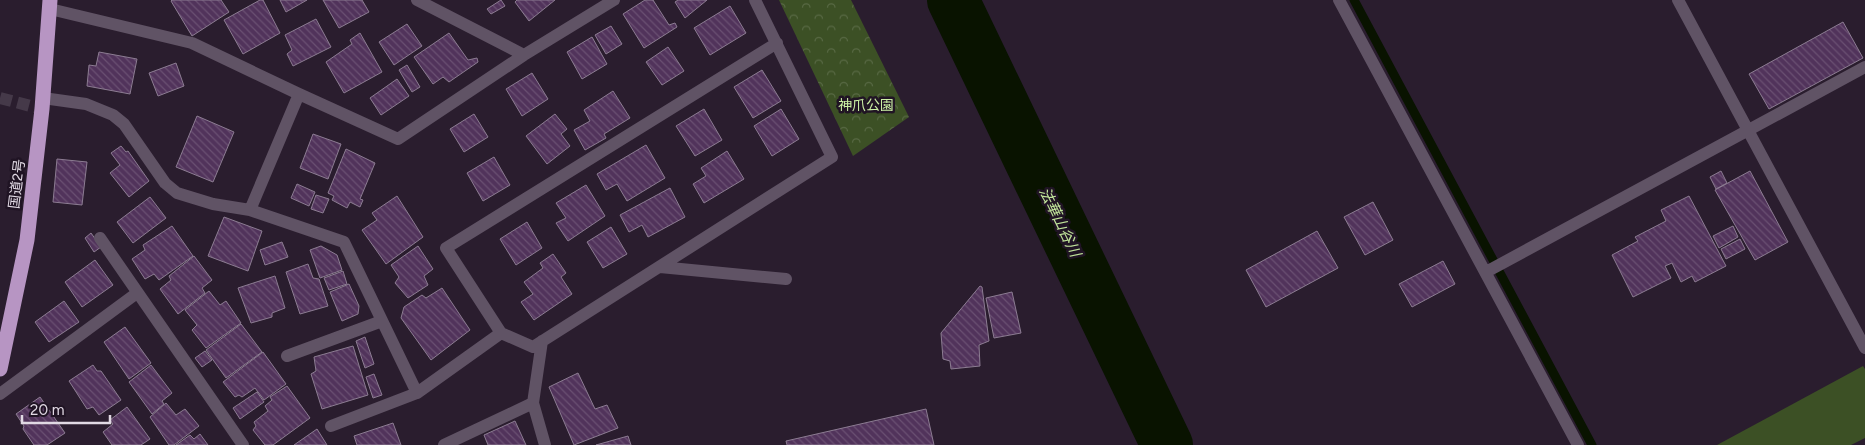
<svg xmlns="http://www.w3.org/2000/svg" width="1865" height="445" viewBox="0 0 1865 445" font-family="Figtree,'Noto Sans JP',sans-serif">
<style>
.green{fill:#3c5025}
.park{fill:url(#park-crowns)}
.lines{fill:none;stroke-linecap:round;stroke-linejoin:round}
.stream{stroke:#091300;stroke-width:9}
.river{stroke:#091300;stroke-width:52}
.building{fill:url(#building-back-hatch);stroke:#8c7c92}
.minor-tunnel{stroke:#453949;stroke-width:12;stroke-dasharray:12 6;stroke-linecap:butt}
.minor{stroke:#605365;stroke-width:12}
.highway{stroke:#b795c3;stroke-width:15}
.labels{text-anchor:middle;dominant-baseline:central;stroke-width:5;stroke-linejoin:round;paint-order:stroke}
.park-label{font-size:14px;fill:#cbf0a4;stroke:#201424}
.street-label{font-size:14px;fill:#e1d9e4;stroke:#201424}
.water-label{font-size:15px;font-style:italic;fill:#c2e69b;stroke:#201424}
</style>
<defs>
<pattern id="park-crowns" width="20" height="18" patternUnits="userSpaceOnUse" patternTransform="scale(1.25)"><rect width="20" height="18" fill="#3c5025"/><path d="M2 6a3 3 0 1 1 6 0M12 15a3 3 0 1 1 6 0" fill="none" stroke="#586944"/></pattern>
<pattern id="building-back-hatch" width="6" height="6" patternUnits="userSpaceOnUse" patternTransform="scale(1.25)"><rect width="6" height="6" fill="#51335b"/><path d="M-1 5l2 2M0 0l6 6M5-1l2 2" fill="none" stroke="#6a5072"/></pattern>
</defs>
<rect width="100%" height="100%" fill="#2a1d2e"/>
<path class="green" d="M1863 366 1865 369V438L1851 445H1717Z"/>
<path class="park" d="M779 0H851L909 117 853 156Z"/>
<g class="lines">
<path class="stream" d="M1354 0 1592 445"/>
<path class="river" d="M953 0 1167 445"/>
</g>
<path class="building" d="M172 0H221L229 12 192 36 171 1Z
M260 0H263L280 33 243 54 224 20Z
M280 0H307L286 12Z
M323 0H362L369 12 339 28Z
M501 0 505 6 491 14 487 9Z
M517 0H555L529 21 515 2Z
M645 0H653L669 25 675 23 677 27 644 48 623 14Z
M678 0H707L685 18 675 2Z
M730 6 746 33 710 55 694 28Z
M316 19 331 47 293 66 287 54 292 50 285 35Z
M1843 22 1863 58 1769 109 1749 74Z
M407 24 422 46 394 65 379 42Z
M611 26 622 44 606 54 595 35Z
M360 33 382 72 344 93 326 62 352 44 350 40Z
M449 33 468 60 477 58 478 62 449 82 443 77 433 84 414 57Z
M592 37 607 64 582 79 567 52Z
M668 47 684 71 662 85 646 62Z
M99 52 137 59 130 94 87 86 89 65 96 66Z
M176 63 184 86 158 96 149 73Z
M407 65 420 87 412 92 399 70Z
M762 70 781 101 753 118 734 87Z
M532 73 548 99 522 116 506 89Z
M397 79 409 96 381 115 370 98Z
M613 91 630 118 604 134 606 138 585 150 574 130 590 121 584 110Z
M704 109 722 140 695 156 676 126Z
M781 109 799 139 772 156 754 126Z
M474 114 488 137 464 152 450 129Z
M555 114 567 129 561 134 570 146 547 164 526 136Z
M197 116 234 132 213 182 176 167Z
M313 134 341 144 328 179 300 168Z
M646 145 665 178 627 201 617 184 606 190 597 174Z
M121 146 126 152 128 151 149 181 129 197 110 173 120 165 111 153Z
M346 149 375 163 360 199 363 200 360 207 350 202 347 208 332 200 334 196 328 193Z
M727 151 744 179 704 203 693 184 706 176 701 168Z
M494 157 510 185 483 201 467 173Z
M57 159 87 162 82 205 53 202Z
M1721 171 1727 183 1716 189 1710 177Z
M1750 171 1788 242 1755 260 1715 190Z
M297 184 315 192 309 206 291 198Z
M586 185 605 216 568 241 556 223 566 218 556 203Z
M670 188 685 217 648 237 642 225 629 232 620 215Z
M316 195 329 199 323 213 311 209Z
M397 196 423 237 386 264 362 230 377 220 372 213Z
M1689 196 1726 266 1695 282 1692 276 1681 282 1672 263 1665 266 1671 278 1633 297 1612 255 1638 241 1635 237 1666 221 1661 210Z
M150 197 166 218 133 243 117 222Z
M1373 202 1393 240 1365 255 1344 217Z
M224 217 262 231 248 271 208 256Z
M527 222 542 248 516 265 500 239Z
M172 226 193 256 159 280 154 274 145 279 132 259 145 250 143 245Z
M1733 226 1738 237 1719 248 1713 236Z
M611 227 627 254 603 268 587 242Z
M1317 231 1338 268 1266 307 1246 270Z
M91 233 101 247 94 252 85 238Z
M1740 239 1745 249 1726 259 1721 249Z
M282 242 288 257 265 265 260 250Z
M321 246 337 255 342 270 320 278 310 250Z
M418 246 433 269 424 276 428 285 408 298 395 283 399 277 391 265Z
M553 254 566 273 561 277 572 294 534 320 521 302 533 294 524 282 543 268 540 263Z
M194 256 212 280 202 288 205 293 178 314 160 289 171 280 169 276Z
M95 260 113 285 82 307 65 282Z
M1443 261 1455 284 1412 307 1399 284Z
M308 264 313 278 319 279 328 306 300 314 286 272Z
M343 271 347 284 329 290 324 278Z
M275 276 285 308 272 313V317L251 323 238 288Z
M349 284 359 306 358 314 342 321 330 292Z
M980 286 982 287 989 341 979 345 980 366 951 369 950 361 943 359 941 333Z
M442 288 470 330 431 360 401 318 404 307 422 295 426 298Z
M209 291 220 305 226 301 241 323 206 348 192 330 197 325 185 310Z
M1012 292 1021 333 994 338 986 298Z
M64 301 79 322 49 342 35 322Z
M241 324 262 352 226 378 206 350Z
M125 327 151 363 129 379 104 342Z
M365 337 374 364 365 368 356 341Z
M353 346 368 395 322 409 311 374 316 371 314 357Z
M205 351 212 360 202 367 195 358Z
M263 352 286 384 264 400 255 388 242 397 239 395 235 397 223 382Z
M93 365 97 371H101L121 400 99 415 93 407 87 409 69 381Z
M151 365 172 393 162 401 164 404 152 414 129 382Z
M578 373 595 409 607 405 618 428 574 445 549 387Z
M374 374 382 395 373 398 366 377Z
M287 386 310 418 273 445H265L253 430 256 426 254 422 268 411 265 406 272 400 270 397Z
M257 392 264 402 240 419 233 408Z
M40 397 65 433 47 445H34L23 429 24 426 16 414Z
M166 403 176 415 185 409 199 426 174 445H169L150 417Z
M127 407 150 439 141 445H112L103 432 113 424 110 420Z
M926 409 934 445H787L786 441Z
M515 421 526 445H488L484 435Z
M393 423 401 445H357L354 436Z
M317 429 327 445H294Z
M200 434 208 445H176L190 435 194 439Z
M628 436 631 445H596Z"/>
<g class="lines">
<path class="minor-tunnel" d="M0 98 42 109"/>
<path class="minor" d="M417 0 524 55
M755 0 832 157 533 347 501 333 446 248 777 43
M1339 0 1578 445
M1678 0 1865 348
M50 9 192 43 299 94 398 139 524 55 614 0
M43 98 86 104 113 115 124 124 165 183 177 193 213 204 250 210 344 242 417 393 501 333
M250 210 299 94
M100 238 243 445
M660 267 786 279
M1486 272 1865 67
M287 356 382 321
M0 394 137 293
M533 403 545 445
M331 426 417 393
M444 445 533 403 542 341"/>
<path class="highway" d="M0 369 27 240 42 109 50 0"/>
</g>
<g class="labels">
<g class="park-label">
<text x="866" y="105">神爪公園</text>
</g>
<g class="street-label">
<text transform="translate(17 184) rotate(-83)">国道2号</text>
</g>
<g class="water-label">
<text transform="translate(1060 222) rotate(64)">法華山谷川</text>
</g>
</g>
<path d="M22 415v8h88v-8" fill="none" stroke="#e1d9e4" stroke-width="2.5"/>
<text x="30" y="415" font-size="15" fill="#e1d9e4" stroke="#201424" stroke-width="4" paint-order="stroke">20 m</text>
</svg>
